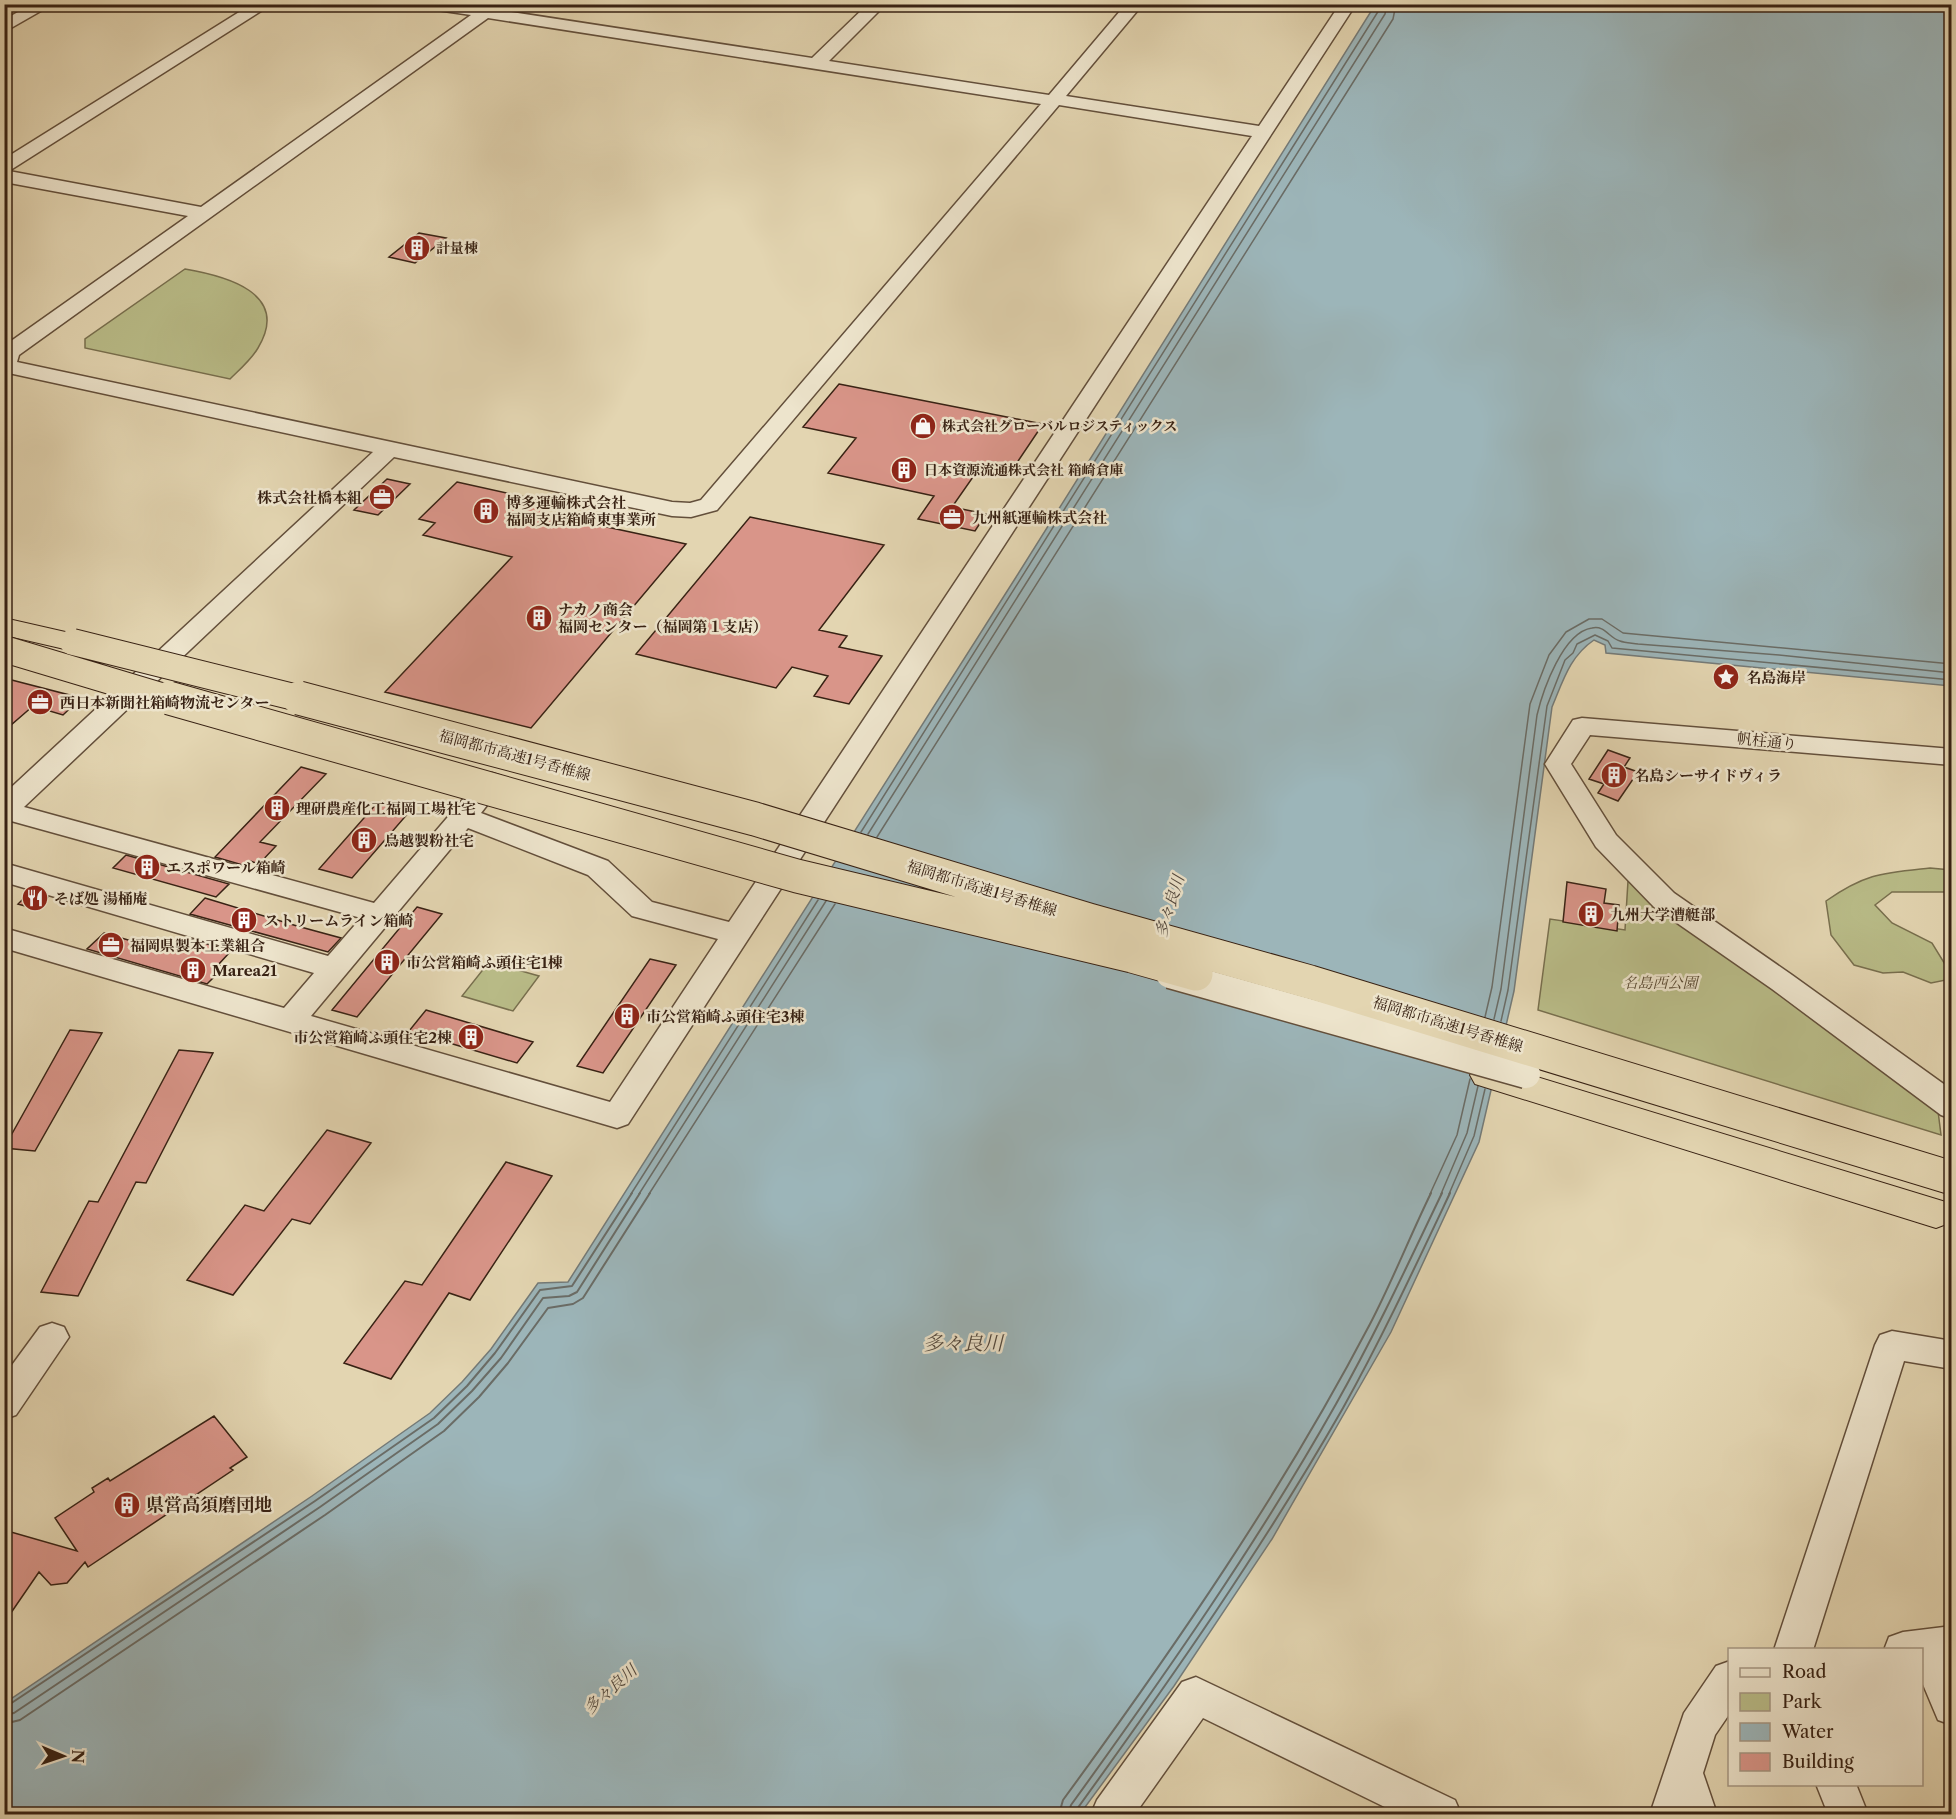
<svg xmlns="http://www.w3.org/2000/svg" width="1956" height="1819" viewBox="0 0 1956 1819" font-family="'Libre Caslon Text','Noto Serif JP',serif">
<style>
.green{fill:#b9bc88;stroke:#786f4e;stroke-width:1.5}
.water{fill:#9cb5b9;stroke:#747a77;stroke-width:1.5}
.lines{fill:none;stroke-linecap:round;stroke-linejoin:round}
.shore-far1{stroke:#6a6c66;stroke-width:1.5}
.shore{stroke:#6a6c66;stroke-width:2}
.building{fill:#d99589;stroke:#382214;stroke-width:1.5}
.minor-casing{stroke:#634f3b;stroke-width:3}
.highway-casing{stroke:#382214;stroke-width:2}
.minor{fill:#ede4cc;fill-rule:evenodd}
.highway{fill:#e3d5b1;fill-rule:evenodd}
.minor-bridge-casing{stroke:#634f3b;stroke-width:31;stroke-linecap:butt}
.highway-bridge-far1-casing{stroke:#382214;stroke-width:28;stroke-linecap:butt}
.highway-bridge-casing{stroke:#382214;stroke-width:35;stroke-linecap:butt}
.minor-bridge{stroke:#ede4cc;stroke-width:28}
.highway-bridge-far1{stroke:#e3d5b1;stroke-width:26}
.highway-bridge{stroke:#e3d5b1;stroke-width:33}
.labels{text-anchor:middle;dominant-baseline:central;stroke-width:5;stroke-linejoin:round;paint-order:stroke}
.far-poi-label{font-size:14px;font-weight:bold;fill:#382214;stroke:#ede4cc;text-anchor:start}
.poi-label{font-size:15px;font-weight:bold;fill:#382214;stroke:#ede4cc;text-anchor:start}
.street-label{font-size:15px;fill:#382214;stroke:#ede4cc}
.park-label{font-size:15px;font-style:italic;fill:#584831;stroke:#ede4cc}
.water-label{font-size:16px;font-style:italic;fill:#51473d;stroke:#ede4cc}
.near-poi-label{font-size:18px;font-weight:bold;fill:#382214;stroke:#ede4cc;text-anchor:start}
.near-water-label{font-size:20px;font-style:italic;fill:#51473d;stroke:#ede4cc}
</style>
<rect width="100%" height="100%" fill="#e3d5b1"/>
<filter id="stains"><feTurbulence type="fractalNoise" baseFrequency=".00333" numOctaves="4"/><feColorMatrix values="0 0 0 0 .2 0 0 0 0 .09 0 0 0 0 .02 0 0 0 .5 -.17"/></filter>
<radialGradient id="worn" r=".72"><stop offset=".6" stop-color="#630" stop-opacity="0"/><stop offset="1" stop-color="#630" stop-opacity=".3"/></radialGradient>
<path class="green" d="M185 269C226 276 291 293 258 348 251 360 239 370 230 379L85 348V339Z
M1930 868 1951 870V892H1892L1875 905 1892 923 1932 943 1951 974V979L1931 983 1903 972 1883 973 1854 965 1831 935 1826 901C1866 873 1883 873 1930 868Z
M1628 881 1905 1079 1938 1111 1941 1135 1538 1010 1550 919 1625 930Z
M489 962 539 976 513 1011 462 996Z"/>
<path class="water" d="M1375 5H1951V686L1606 653 1605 645 1594 640C1570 656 1563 681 1552 707L1514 991 1479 1142 1391 1332 1272 1539 1174 1686 1080 1814H5V1703L312 1496 430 1413 462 1382 491 1349 538 1283 568 1282 1018 574Z"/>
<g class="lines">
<path class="shore-far1" d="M861 832 1379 10 1380 4
M868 834 1385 14 1387 4
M877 837 1393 19 1396 4
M1485 1017 1492 987 1530 704 1549 655 1566 632 1589 619H1602L1623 633 1952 664
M1494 1019 1501 989 1537 715C1543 690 1563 632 1592 628 1605 625 1609 638 1620 641 1625 643 1632 643 1638 644L1779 655 1952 673
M1501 1021 1508 990 1547 706 1565 660 1573 653 1577 644 1595 635 1608 641 1612 648 1952 680
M631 1194 818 900
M639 1194 826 901
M649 1194 835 904
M1430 1194 1457 1135 1470 1079
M1441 1194 1467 1133 1478 1086
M1449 1194 1474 1136 1485 1089"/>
<path class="shore" d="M4 1708 315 1501 434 1418 467 1386 495 1353 540 1290 572 1286 632 1193
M4 1715 14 1713 320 1507 438 1424 472 1391 501 1358 543 1298 569 1296 577 1292 640 1193
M4 1724 20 1720 325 1515 444 1431 479 1397 508 1363 548 1308 573 1304 583 1298 650 1193
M1059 1814 1063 1800C1175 1647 1282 1492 1370 1324 1392 1282 1410 1236 1431 1193
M1068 1814 1071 1805C1165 1675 1257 1544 1336 1404 1375 1335 1408 1264 1442 1193
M1076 1814 1077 1809C1171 1679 1263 1548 1343 1408 1382 1338 1416 1265 1450 1193"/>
</g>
<path class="building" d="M419 233 446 238 415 263 389 257Z
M839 384 1012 418 1043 424 1012 470 982 464 952 507 986 514 975 531 918 519 934 496 828 473 856 438 803 427Z
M387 479 410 484 378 515 354 510Z
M457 482 552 503 542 513 686 544 531 728 385 692 512 557 423 535 435 523 419 519Z
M750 517 884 545 819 630 847 636 839 647 882 656 849 704 814 696 828 676 792 667 776 688 636 654Z
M4 678 81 698 63 715 33 706 4 731Z
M1608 750 1630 758 1624 767 1638 772 1618 801 1598 793 1604 784 1589 779Z
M301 767 326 774 260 842 276 846 259 864 250 861 246 866 215 857Z
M378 802 410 811 352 878 319 869Z
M126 855 229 884 216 897 113 868Z
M1567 882 1606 889 1604 903 1619 905 1617 931 1563 922Z
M30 892 48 897 36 909 18 904Z
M205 898 297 926 341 938 328 952 190 914Z
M417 907 442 914 357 1017 332 1010Z
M104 933 173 953 187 938 231 951 218 965 224 967 207 984 87 949Z
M650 959 676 965 603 1073 577 1066Z
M426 1010 533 1042 517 1063 409 1031Z
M70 1030 102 1033 35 1151 4 1148Z
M179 1050 213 1053 146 1183 136 1182 78 1296 41 1292 89 1201 98 1202Z
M327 1130 371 1143 310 1224 292 1219 233 1295 187 1280 245 1205 264 1211Z
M506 1162 552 1176 470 1300 449 1293 391 1379 344 1363 405 1281 422 1285Z
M214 1416 247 1457 230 1468 233 1470 88 1567 85 1562 67 1583 51 1585 39 1572 4 1623V1530L77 1551 55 1518 94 1492 92 1488 108 1478 110 1481Z"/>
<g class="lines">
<defs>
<path id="minor" d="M32 4H53L4 32V20Z
M252 4H272L9 171 201 207 471 15 430 9 422 4H464L482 7 486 4H499L501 7 499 10 812 58 868 4H886L829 61 1049 95 1126 4H1143L1066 96 1259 126 1340 4H1356L628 1124 617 1128 4 948V928L284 1008 314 973 4 882V863L328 956 361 918 4 819V794L373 452 4 372V346L188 216 4 182V159ZM488 18 1041 104 701 500 690 503 672 502 17 362 19 355ZM1059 105 1252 136 729 922 652 902 608 861 481 813 505 782 501 776 492 773 483 776 374 903 24 807 394 457 672 516 691 517 717 510ZM468 828 588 875 632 916 718 939 610 1102 311 1016Z
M1582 718 1952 749V765L1590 735 1571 764 1616 835 1674 893 1792 975 1952 1090V1119L1941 1115 1772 989 1654 907 1596 847 1545 764 1573 720Z
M52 1323 64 1327 69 1337 16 1415 4 1419V1376L40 1327Z
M1892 1331 1952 1341V1369L1904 1361 1813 1650H1774L1875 1345 1880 1335Z
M1952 1626V1725L1938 1720 1922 1682V1650H1884L1889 1637 1903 1632Z
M1730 1661V1713L1715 1735 1703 1773 1717 1814H1650L1684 1713 1716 1666Z
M1196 1677 1455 1800 1461 1814H1399L1203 1718 1135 1814H1091L1097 1800 1182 1682Z
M1816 1784H1856L1868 1814H1828Z"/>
<path id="highway" d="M4 618 83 636 87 642 83 648 73 651 4 635Z
M1488 1062 1949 1203 1952 1207 1949 1223 1936 1228 1475 1084 1470 1075 1475 1066Z"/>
</defs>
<use href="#minor" class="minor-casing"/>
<use href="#highway" class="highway-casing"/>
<use href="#minor" class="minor"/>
<use href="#highway" class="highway"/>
<defs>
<path id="minor-bridge" d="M1170 974 1526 1074"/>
<path id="highway-bridge-far1" d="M73 642 306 700
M4 649 174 700"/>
<path id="highway-bridge" d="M169 698 797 876 1132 956 1196 974
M299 698 755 819 1089 920 1310 982 1952 1178"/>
</defs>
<use href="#minor-bridge" class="minor-bridge-casing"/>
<use href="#highway-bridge-far1" class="highway-bridge-far1-casing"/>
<use href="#highway-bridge" class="highway-bridge-casing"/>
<use href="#minor-bridge" class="minor-bridge"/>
<use href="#highway-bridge-far1" class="highway-bridge-far1"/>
<use href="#highway-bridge" class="highway-bridge"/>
</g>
<defs>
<symbol id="building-disc" viewBox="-11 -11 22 22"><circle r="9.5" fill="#8f2418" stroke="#ede4cc"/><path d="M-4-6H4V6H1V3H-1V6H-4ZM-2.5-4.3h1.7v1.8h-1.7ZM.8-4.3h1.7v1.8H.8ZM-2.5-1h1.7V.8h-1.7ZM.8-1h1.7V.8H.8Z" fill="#fff"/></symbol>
<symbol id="shop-disc" viewBox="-11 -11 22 22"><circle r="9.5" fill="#8f2418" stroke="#ede4cc"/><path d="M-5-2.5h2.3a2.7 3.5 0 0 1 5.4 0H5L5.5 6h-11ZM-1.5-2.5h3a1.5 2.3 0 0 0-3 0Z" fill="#fff"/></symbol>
<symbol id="office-disc" viewBox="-11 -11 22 22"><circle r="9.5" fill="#8f2418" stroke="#ede4cc"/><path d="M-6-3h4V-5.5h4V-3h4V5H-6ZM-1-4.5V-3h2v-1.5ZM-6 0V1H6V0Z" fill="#fff"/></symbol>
<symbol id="sight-disc" viewBox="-11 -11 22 22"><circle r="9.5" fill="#8f2418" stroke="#ede4cc"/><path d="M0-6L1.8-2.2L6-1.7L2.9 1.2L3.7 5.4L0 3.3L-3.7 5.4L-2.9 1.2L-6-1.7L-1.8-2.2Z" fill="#fff"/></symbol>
<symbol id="restaurant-disc" viewBox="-11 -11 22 22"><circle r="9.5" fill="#8f2418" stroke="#ede4cc"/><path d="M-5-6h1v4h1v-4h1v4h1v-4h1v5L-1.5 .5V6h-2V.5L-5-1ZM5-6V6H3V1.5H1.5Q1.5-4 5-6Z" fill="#fff"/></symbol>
</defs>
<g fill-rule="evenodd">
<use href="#building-disc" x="402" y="233" width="30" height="30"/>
<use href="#shop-disc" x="908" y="411" width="30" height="30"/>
<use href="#building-disc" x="889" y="455" width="30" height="30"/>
<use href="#office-disc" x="367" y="482" width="30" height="30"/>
<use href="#building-disc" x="471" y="496" width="30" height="30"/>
<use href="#office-disc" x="937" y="502" width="30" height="30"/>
<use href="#building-disc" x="524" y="603" width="30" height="30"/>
<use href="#sight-disc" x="1711" y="662" width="30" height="30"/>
<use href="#office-disc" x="25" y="687" width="30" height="30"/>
<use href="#building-disc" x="1599" y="760" width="30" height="30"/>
<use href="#building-disc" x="262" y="793" width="30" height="30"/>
<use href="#building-disc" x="349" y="825" width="30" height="30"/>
<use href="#building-disc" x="132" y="852" width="30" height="30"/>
<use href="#restaurant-disc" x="20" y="883" width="30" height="30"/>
<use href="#building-disc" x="1576" y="899" width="30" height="30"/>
<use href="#building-disc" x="229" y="905" width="30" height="30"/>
<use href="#office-disc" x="96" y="930" width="30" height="30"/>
<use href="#building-disc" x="372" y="947" width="30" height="30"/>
<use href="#building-disc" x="178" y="955" width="30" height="30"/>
<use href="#building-disc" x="612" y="1001" width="30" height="30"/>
<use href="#building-disc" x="456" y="1022" width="30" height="30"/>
<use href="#building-disc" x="112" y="1490" width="30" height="30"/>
</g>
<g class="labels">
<g class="far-poi-label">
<text x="436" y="248">計量棟</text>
<text x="942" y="426">株式会社グローバルロジスティックス</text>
<text x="924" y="470">日本資源流通株式会社 箱崎倉庫</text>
</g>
<g class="poi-label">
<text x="362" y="497" text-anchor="end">株式会社橋本組</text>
<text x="506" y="502">博多運輸株式会社<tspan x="506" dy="17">福岡支店箱崎東事業所</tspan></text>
<text x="972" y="517">九州紙運輸株式会社</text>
<text x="558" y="609">ナカノ商会<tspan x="558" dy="17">福岡センター（福岡第１支店）</tspan></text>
<text x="1746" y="677">名島海岸</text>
<text x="60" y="702">西日本新聞社箱崎物流センター</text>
<text x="1634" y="775">名島シーサイドヴィラ</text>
<text x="296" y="808">理研農産化工福岡工場社宅</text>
<text x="384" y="840">鳥越製粉社宅</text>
<text x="166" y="867">エスポワール箱崎</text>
<text x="54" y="898">そば処 湯桶庵</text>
<text x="1610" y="914">九州大学漕艇部</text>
<text x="264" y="920">ストリームライン箱崎</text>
<text x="130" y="945">福岡県製本工業組合</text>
<text x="406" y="962">市公営箱崎ふ頭住宅1棟</text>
<text x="212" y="970">Marea21</text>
<text x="646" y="1016">市公営箱崎ふ頭住宅3棟</text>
<text x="452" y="1037" text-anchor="end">市公営箱崎ふ頭住宅2棟</text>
</g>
<g class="street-label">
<text transform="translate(1767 741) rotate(6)">帆柱通り</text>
<text transform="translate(515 755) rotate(15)">福岡都市高速1号香椎線</text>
<text transform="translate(982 888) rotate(17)">福岡都市高速1号香椎線</text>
<text transform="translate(1448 1024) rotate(17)">福岡都市高速1号香椎線</text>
</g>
<g class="park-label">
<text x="1660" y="982">名島西公園</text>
</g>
<g class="water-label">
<text transform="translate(1169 906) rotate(-73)">多々良川</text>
<text transform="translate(610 1689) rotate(-42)">多々良川</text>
</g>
<g class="near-poi-label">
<text x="146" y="1505">県営高須磨団地</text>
</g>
<g class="near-water-label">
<text x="963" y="1343">多々良川</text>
</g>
</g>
<rect width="1956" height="1819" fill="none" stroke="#e3d5b1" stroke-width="24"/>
<rect x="6" y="6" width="1944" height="1807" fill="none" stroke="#382214" stroke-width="3"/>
<rect x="12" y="12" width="1932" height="1795" fill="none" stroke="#382214" stroke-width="1.5"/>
<rect x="1728" y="1648" width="195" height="138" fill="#ede4cc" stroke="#a59682" stroke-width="1.5"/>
<rect x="1740" y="1668" width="30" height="9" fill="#ede4cc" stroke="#a59682" stroke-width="1.5"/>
<text x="1782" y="1678" font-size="18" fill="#382214">Road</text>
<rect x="1740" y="1693" width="30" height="18" fill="#b9bc88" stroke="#a59682" stroke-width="1.5"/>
<text x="1782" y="1708" font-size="18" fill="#382214">Park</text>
<rect x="1740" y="1723" width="30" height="18" fill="#9cb5b9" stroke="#a59682" stroke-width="1.5"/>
<text x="1782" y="1738" font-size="18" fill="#382214">Water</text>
<rect x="1740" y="1753" width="30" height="18" fill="#d99589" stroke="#a59682" stroke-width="1.5"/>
<text x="1782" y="1768" font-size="18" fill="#382214">Building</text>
<g transform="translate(63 1756) rotate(92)" stroke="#ede4cc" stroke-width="4.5" paint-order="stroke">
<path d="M0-4.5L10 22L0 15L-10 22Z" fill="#382214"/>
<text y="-9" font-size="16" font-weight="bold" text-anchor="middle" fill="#382214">N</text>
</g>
<rect width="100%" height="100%" filter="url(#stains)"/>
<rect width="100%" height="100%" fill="url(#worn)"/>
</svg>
